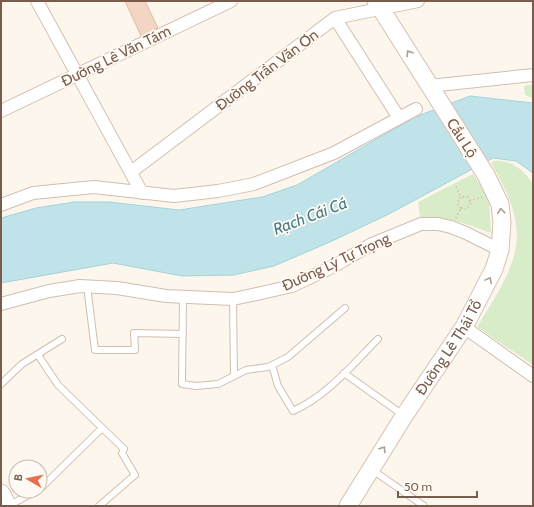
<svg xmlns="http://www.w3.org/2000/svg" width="534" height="507" viewBox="0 0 534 507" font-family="Cabin,sans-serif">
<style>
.green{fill:#d8ecc9}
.water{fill:#bfe3e8;stroke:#a5d3da}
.building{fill:#f3d5c3;stroke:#e6bba3}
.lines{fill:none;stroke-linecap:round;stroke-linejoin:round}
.service-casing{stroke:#d1beb0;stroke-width:8}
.minor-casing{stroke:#d1beb0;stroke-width:14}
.secondary-casing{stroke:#d6c0b0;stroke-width:19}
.path{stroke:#d9b8a5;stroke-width:2;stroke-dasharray:1 3;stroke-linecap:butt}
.service{stroke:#fff;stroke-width:6}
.minor{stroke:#fff;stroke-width:12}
.secondary{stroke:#fff;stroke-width:17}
.oneway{stroke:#af9d94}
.labels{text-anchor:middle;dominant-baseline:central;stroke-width:3.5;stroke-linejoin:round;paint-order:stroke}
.street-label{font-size:15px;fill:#7a5c4d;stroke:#fffaf3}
.water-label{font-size:16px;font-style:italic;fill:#437c86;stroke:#fffaf3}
</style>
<rect width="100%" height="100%" fill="#fdf6ec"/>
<path class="green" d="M533 84V98L525 95 524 86Z
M493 161C511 159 524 170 533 184V365L477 327C519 259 534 236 491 163Z
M473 174 489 199 491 233C468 224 445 216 420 217L418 202Z"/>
<path class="water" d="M470 96 533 103V173L516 161 493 158 389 214 330 242 274 266 234 275 182 276 113 263 1 283V218L36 208 74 202H109L179 210 262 197 297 185 415 117Z"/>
<path class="building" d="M125 1H145L158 28 141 36Z"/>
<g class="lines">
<defs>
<path id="service" d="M87 286 95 350H135L134 333 183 334
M183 297 182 384 196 386 218 384 246 370 268 367 288 357 345 308
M233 299 234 376
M38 355 58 385 124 449 122 453 135 475 99 506
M272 365 278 386 293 411C327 396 352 365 378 339
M344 373 403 415
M1 384 22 364 62 339
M371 469 424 506
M40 489 102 428
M10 505 36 491"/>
<path id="minor" d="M37 1 142 193
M335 18 399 118
M429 86 533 75
M1 111 231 1
M131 172 335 18 418 1
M1 205 33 193 94 187 174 196 218 191 254 184 334 153 416 109
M1 304 49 291 80 286 117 288 166 296 233 299 252 295 292 286 334 266 372 244 421 224H438L451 227 466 233 500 250
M464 327 533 376"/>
<g id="secondary">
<path d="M1 493 8 506"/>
<path id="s1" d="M348 506 404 416 464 327 494 269 500 250 502 222 500 204 486 175 376 1"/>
</g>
</defs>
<use href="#service" class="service-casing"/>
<use href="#minor" class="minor-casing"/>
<use href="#secondary" class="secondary-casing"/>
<path class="path" d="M456 187 461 197
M470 201 482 197
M461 208 467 209 471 203 468 197H461
M461 208 457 203 461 197
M456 218 461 208"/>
<use href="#service" class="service"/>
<use href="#minor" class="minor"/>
<use href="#secondary" class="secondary"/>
</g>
<defs><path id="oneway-chevron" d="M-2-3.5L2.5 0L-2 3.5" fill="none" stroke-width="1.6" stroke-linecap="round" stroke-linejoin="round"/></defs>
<g class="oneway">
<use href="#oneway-chevron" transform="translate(409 53) rotate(-122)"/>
<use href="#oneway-chevron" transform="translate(501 211) rotate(-96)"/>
<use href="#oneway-chevron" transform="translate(489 280) rotate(-62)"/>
<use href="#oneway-chevron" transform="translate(383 449) rotate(-58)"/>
</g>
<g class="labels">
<g class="street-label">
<text transform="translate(116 56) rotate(-26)">Đường Lê Văn Tám</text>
<text transform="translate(267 70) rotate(-37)">Đường Trần Văn Ơn</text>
<text transform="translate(462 138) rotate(57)">Cầu Lộ</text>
<text transform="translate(336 262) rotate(-25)">Đường Lý Tự Trọng</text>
<text stroke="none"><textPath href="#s1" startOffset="188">Đường Lê Thái Tổ</textPath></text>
</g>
<g class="water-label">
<text transform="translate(310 216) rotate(-21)">Rạch Cái Cá</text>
</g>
</g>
<rect width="534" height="507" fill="none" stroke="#7a5c4d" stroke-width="4"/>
<g transform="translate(28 479) rotate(279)"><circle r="19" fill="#fffaf3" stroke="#cabbb1"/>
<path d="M0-3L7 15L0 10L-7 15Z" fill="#e76f51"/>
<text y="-6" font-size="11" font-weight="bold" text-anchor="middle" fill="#7a5c4d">B</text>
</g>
<path d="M398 491v6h79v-6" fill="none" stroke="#7a5c4d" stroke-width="2"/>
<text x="404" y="491" font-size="12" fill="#7a5c4d" stroke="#fffaf3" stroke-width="3" paint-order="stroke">50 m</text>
</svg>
